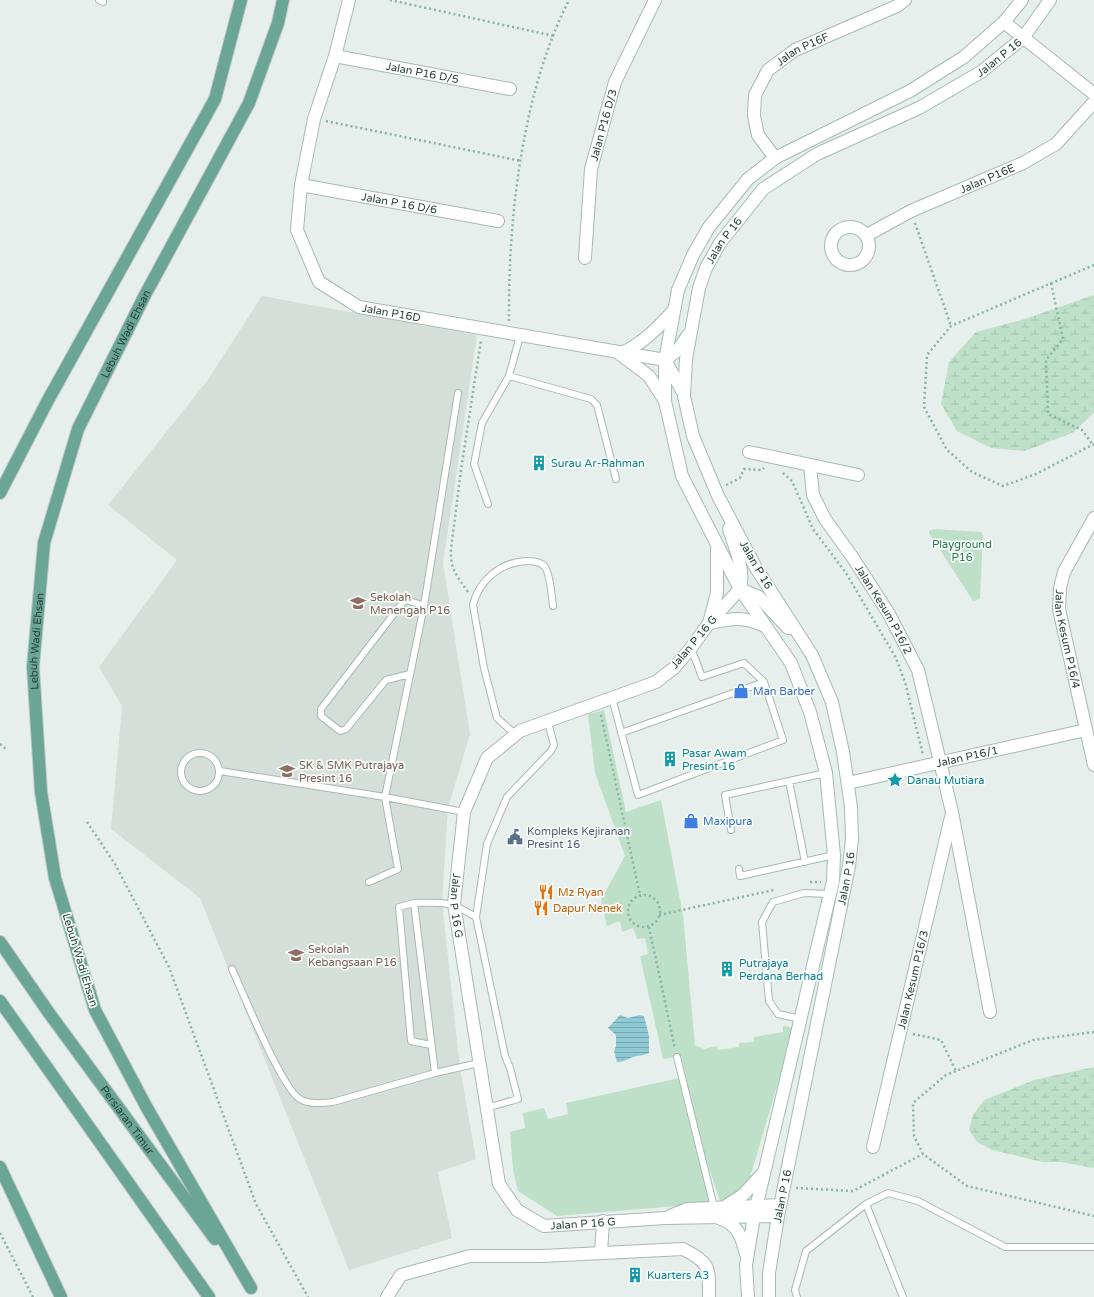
<svg xmlns="http://www.w3.org/2000/svg" width="1094" height="1297" viewBox="0 0 1094 1297" font-family="'Varela Round',sans-serif">
<style>
.built{fill:#d4dfda}
.wetland{fill:url(#wetland-marsh)}
.park{fill:#bfe0c8}
.water{fill:url(#water-rules)}
.lines{fill:none;stroke-linecap:round;stroke-linejoin:round}
.lane-casing{stroke:#a8b8b2;stroke-width:8}
.street-casing{stroke:#a8b8b2;stroke-width:14}
.secondary-casing{stroke:#a4bbb3;stroke-width:14}
.primary-casing{stroke:#c2cac8;stroke-width:14}
.path{stroke:#86b3a5;stroke-width:2.5;stroke-dasharray:2 3;stroke-linecap:butt}
.lane{stroke:#fff;stroke-width:6}
.street{stroke:#fff;stroke-width:12}
.secondary{stroke:#fff;stroke-width:12}
.primary{stroke:#6aa596;stroke-width:12}
.labels{text-anchor:middle;dominant-baseline:central;stroke-width:3.5;stroke-linejoin:round;paint-order:stroke}
.street-label{font-size:11px;fill:#24423a;stroke:#f7fbf9}
.culture-label{font-size:11px;fill:#0d838f;stroke:#f7fbf9;text-anchor:start}
.park-label{font-size:11px;fill:#2d7a4b;stroke:#f7fbf9}
.education-label{font-size:11px;fill:#785e54;stroke:#f7fbf9;text-anchor:start}
.shop-label{font-size:11px;fill:#366cbe;stroke:#f7fbf9;text-anchor:start}
.service-label{font-size:11px;fill:#4e5e75;stroke:#f7fbf9;text-anchor:start}
.food-label{font-size:11px;fill:#c56008;stroke:#f7fbf9;text-anchor:start}
</style>
<defs>
<pattern id="wetland-marsh" width="20" height="14" patternUnits="userSpaceOnUse"><rect width="20" height="14" fill="#bfe0c8"/><path d="M1 5h8M5 5V1M11 12h8M15 12V8" fill="none" stroke="#a4c1ad"/></pattern>
<pattern id="water-rules" width="6" height="5" patternUnits="userSpaceOnUse"><rect width="6" height="5" fill="#8ec9d4"/><path d="M0 2.5h6" fill="none" stroke="#74a5ad"/></pattern>
</defs>
<rect width="100%" height="100%" fill="#e6efeb"/>
<path class="built" d="M262 296 477 335 443 563 470 734 448 808 442 902 460 1068 476 1159 438 1172 452 1238 349 1270 200 898 111 829 122 706 99 667 177 560 108 505 207 381Z"/>
<path class="wetland" d="M1094 295V413L1072 433 1025 451 991 448 957 431 941 404 949 362 976 332 1025 319Z
M1094 1067V1168L1061 1162H1043L992 1150 977 1142 969 1130 973 1115 984 1100 1034 1080Z"/>
<path class="park" d="M934 529 981 532 983 536 980 599 973 601 929 533V531Z
M604 710 626 812 661 800 683 915 695 1045 704 1049 717 1046 718 1050 739 1047V1043L754 1042V1037L783 1032V1026L790 1027 793 1032 749 1181 728 1199 720 1201 705 1156 681 1056 663 1059 640 956 648 954 645 938 637 939 633 928 622 932 620 921 607 926 601 900 625 856 595 773 588 714Z
M679 1078 699 1160 713 1203 557 1216 518 1191 513 1169 510 1132 525 1128 523 1113 544 1108 548 1119 568 1114 566 1103Z"/>
<path class="water" d="M620 1015 628 1018 639 1015 644 1016 649 1036V1053C643 1056 639 1055 633 1057 627 1059 624 1062 617 1062L614 1051 616 1046V1035L608 1028Z"/>
<g class="lines">
<defs>
<path id="lane" d="M99 0 103 2
M509 376 591 399 597 405 616 479
M488 504 474 464 482 423 509 376 520 336
M410 674 386 680 346 729 340 731 321 716V709L403 602 407 600 424 606
M612 698 638 795 783 740 764 682 744 663 702 677 691 648
M621 733 764 682
M516 735 497 718 484 668 473 605C479 580 500 563 525 561 532 561 540 561 545 567 550 574 552 597 553 606
M181 772a19 19 0 1 1 38 0a19 19 0 1 1-38 0Z
M220 771 385 797 464 812
M789 781 805 862
M731 830 725 795 826 773
M739 869 740 876 834 855
M369 882 398 869 385 797 424 606 458 393
M414 903 399 907 411 1041 431 1045
M476 917C449 901 445 902 414 903L435 1073 479 1063
M232 969C243 993 282 1089 300 1099 310 1105 323 1103 333 1102L435 1073
M801 1019 778 1014 769 1001 762 922 773 902 804 893 830 894
M677 1057 714 1207
M486 1108 518 1099 510 1068 505 1056 476 917 487 844 507 797 551 751 554 745 548 722
M866 1204 888 1193 918 1201 1005 1247H1094
M797 1297 795 1290 806 1251 866 1204 903 1297"/>
<g id="street">
<path id="s1" d="M349 0 335 56 314 119 301 185 297 230 319 282 359 307 665 360"/>
<path d="M1004 22 1094 94"/>
<path id="s2" d="M335 56 510 89"/>
<path id="s3" d="M775 158 758 135 754 116 755 95 768 70 795 50 897 6 905 0"/>
<path id="s4" d="M301 185 498 221"/>
<circle cx="850" cy="246" r="19"/>
<path id="s5" d="M867 235 911 211 1023 163 1056 144 1094 102"/>
<path id="s6" d="M585 258 591 169 615 82 655 0"/>
<path d="M749 452 858 475"/>
<path id="s7" d="M810 465 813 495 825 519 853 558 889 614 918 670 952 812 990 1012"/>
<path id="s8" d="M1094 518 1064 572 1060 588 1059 609 1094 765"/>
<path id="s9" d="M740 589 709 623 691 648 674 668 656 682 520 731 487 758 464 812 454 904 499 1184 517 1210 544 1226 665 1218 778 1216"/>
<path id="s10" d="M848 783 1086 730"/>
<path id="s11" d="M873 1147 951 817"/>
<path d="M670 1216 687 1209 780 1205"/>
<path d="M601 1253 603 1221"/>
<path d="M387 1297 401 1275 470 1256H542L683 1249C711 1263 709 1268 709 1297"/>
</g>
<g id="secondary">
<path d="M617 352 649 376 665 401"/>
<path d="M622 353C643 343 658 328 673 311"/>
<path d="M684 394 665 360 678 350 688 335"/>
<path d="M729 529C735 548 745 569 740 589"/>
<path d="M717 549V593L709 623C734 618 742 616 765 626"/>
<path d="M740 589 759 597 788 628"/>
<path d="M726 1206 743 1195 763 1173"/>
<path d="M719 1218C738 1225 741 1235 746 1254"/>
<path d="M748 1297 746 1265 754 1216 833 881 834 855 826 773 810 712 791 663 740 589 682 476 665 401V360L678 290 693 255 709 227 748 179 775 158 910 91 964 57 1004 22 1022 0"/>
<path id="s12" d="M769 1297V1273L778 1216 849 866 852 839 851 807 843 752 832 702 812 655 756 568 718 496 693 436 684 396 686 359 699 288 706 268 720 243 763 189 817 154 919 108 981 72 1023 38 1050 0"/>
</g>
<g id="primary">
<path d="M0 493 47 402 215 99 241 0"/>
<path id="s13" d="M0 942 49 1013 215 1239"/>
<path d="M0 1001 209 1297"/>
<path d="M0 1167 61 1297"/>
<path id="s14" d="M251 1288 147 1108 95 1010 55 878 41 792 33 667 44 543 78 429 145 295 249 103 278 23 283 0"/>
</g>
</defs>
<use href="#lane" class="lane-casing"/>
<use href="#street" class="street-casing"/>
<use href="#secondary" class="secondary-casing"/>
<use href="#primary" class="primary-casing"/>
<path class="path" d="M390 0 554 36
M326 121 521 161
M915 223 951 326
M1094 265 951 326 927 355 924 407 947 450 972 472 1003 486 1036 474 1094 444
M1051 283 1063 339 1046 360 1048 414 1082 430 1093 445
M509 321C508 219 522 92 569 0
M783 473 792 481 813 529 846 573 896 658 905 682 923 755
M726 485 740 478 744 469 762 470 764 468
M468 592C457 576 450 570 451 549L461 470 481 340
M601 715 640 895
M0 744 7 750
M87 822 115 864 169 967 256 1204 308 1297
M810 882H821
M628 911a16 16 0 1 1 32 0a16 16 0 1 1-32 0Z
M659 915 774 890
M649 927 675 1049
M1094 1032 1033 1040 946 1075 913 1103 914 1136 923 1154 967 1186 1094 1216
M913 1034 941 1040 956 1071
M796 1188 853 1191 923 1154
M0 1233 33 1297"/>
<use href="#lane" class="lane"/>
<use href="#street" class="street"/>
<use href="#secondary" class="secondary"/>
<use href="#primary" class="primary"/>
</g>
<defs>
<symbol id="building-bare" viewBox="-9 -9 18 18"><path d="M-4-6H4V6H1V3H-1V6H-4ZM-2.5-4.3h1.7v1.8h-1.7ZM.8-4.3h1.7v1.8H.8ZM-2.5-1h1.7V.8h-1.7ZM.8-1h1.7V.8H.8Z" fill="#0f9aa8" stroke="#f7fbf9" stroke-width="2.5" paint-order="stroke"/></symbol>
<symbol id="school-bare" viewBox="-9 -9 18 18"><path d="M0-5L7-2L0 1L-7-2ZM-4 1L0 2.5L4 1V4Q0 6-4 4Z" fill="#8d6e63" stroke="#f7fbf9" stroke-width="2.5" paint-order="stroke"/></symbol>
<symbol id="shop-bare" viewBox="-9 -9 18 18"><path d="M-5-2.5h2.3a2.7 3.5 0 0 1 5.4 0H5L5.5 6h-11ZM-1.5-2.5h3a1.5 2.3 0 0 0-3 0Z" fill="#3f7fe0" stroke="#f7fbf9" stroke-width="2.5" paint-order="stroke"/></symbol>
<symbol id="sight-bare" viewBox="-9 -9 18 18"><path d="M0-6L1.8-2.2L6-1.7L2.9 1.2L3.7 5.4L0 3.3L-3.7 5.4L-2.9 1.2L-6-1.7L-1.8-2.2Z" fill="#0f9aa8" stroke="#f7fbf9" stroke-width="2.5" paint-order="stroke"/></symbol>
<symbol id="civic-bare" viewBox="-9 -9 18 18"><path d="M-.6-6.5H3V-4.5H.6V-3L4-1V1h2V6H-6V1h2V-1L-.6-3ZM-1.2 2.5V6h2.4V2.5Z" fill="#5c6f8a" stroke="#f7fbf9" stroke-width="2.5" paint-order="stroke"/></symbol>
<symbol id="restaurant-bare" viewBox="-9 -9 18 18"><path d="M-5-6h1v4h1v-4h1v4h1v-4h1v5L-1.5 .5V6h-2V.5L-5-1ZM5-6V6H3V1.5H1.5Q1.5-4 5-6Z" fill="#e8710a" stroke="#f7fbf9" stroke-width="2.5" paint-order="stroke"/></symbol>
</defs>
<g fill-rule="evenodd">
<use href="#building-bare" x="528" y="452" width="22" height="22"/>
<use href="#school-bare" x="347" y="592" width="22" height="22"/>
<use href="#shop-bare" x="730" y="680" width="22" height="22"/>
<use href="#building-bare" x="659" y="748" width="22" height="22"/>
<use href="#school-bare" x="276" y="760" width="22" height="22"/>
<use href="#sight-bare" x="884" y="769" width="22" height="22"/>
<use href="#shop-bare" x="680" y="810" width="22" height="22"/>
<use href="#civic-bare" x="504" y="826" width="22" height="22"/>
<use href="#restaurant-bare" x="535" y="881" width="22" height="22"/>
<use href="#restaurant-bare" x="530" y="897" width="22" height="22"/>
<use href="#school-bare" x="285" y="944" width="22" height="22"/>
<use href="#building-bare" x="716" y="958" width="22" height="22"/>
<use href="#building-bare" x="624" y="1264" width="22" height="22"/>
</g>
<g class="labels">
<g class="street-label">
<text stroke="none"><textPath href="#s3" startOffset="138">Jalan P16F</textPath></text>
<text stroke="none"><textPath href="#s12" startOffset="1446">Jalan P 16</textPath></text>
<text stroke="none"><textPath href="#s2" startOffset="89">Jalan P16 D/5</textPath></text>
<text stroke="none"><textPath href="#s6" startOffset="135">Jalan P16 D/3</textPath></text>
<text stroke="none"><textPath href="#s5" startOffset="133">Jalan P16E</textPath></text>
<text stroke="none"><textPath href="#s4" startOffset="100">Jalan P 16 D/6</textPath></text>
<text stroke="none"><textPath href="#s12" startOffset="1110">Jalan P 16</textPath></text>
<text stroke="none"><textPath href="#s1" startOffset="373">Jalan P16D</textPath></text>
<text stroke="none"><textPath href="#s14" startOffset="1019">Lebuh Wadi Ehsan</textPath></text>
<text transform="translate(756 565) rotate(60)">Jalan P 16</text>
<text stroke="none"><textPath href="#s7" startOffset="165">Jalan Kesum P16/2</textPath></text>
<text stroke="none"><textPath href="#s8" startOffset="130">Jalan Kesum P16/4</textPath></text>
<text stroke="none"><textPath href="#s14" startOffset="695">Lebuh Wadi Ehsan</textPath></text>
<text transform="translate(694 642) rotate(-50)">Jalan P 16 G</text>
<text stroke="none"><textPath href="#s10" startOffset="122">Jalan P16/1</textPath></text>
<text stroke="none"><textPath href="#s12" startOffset="426">Jalan P 16</textPath></text>
<text stroke="none"><textPath href="#s9" startOffset="466">Jalan P 16 G</textPath></text>
<text transform="translate(80 960) rotate(73)">Lebuh Wadi Ehsan</text>
<text stroke="none"><textPath href="#s11" startOffset="172">Jalan Kesum P16/3</textPath></text>
<text stroke="none"><textPath href="#s13" startOffset="219">Persiaran Timur</textPath></text>
<text stroke="none"><textPath href="#s12" startOffset="102">Jalan P 16</textPath></text>
<text stroke="none"><textPath href="#s9" startOffset="850">Jalan P 16 G</textPath></text>
</g>
<g class="culture-label">
<text x="551" y="463">Surau Ar-Rahman</text>
<text x="682" y="753">Pasar Awam<tspan x="682" dy="13">Presint 16</tspan></text>
<text x="907" y="780">Danau Mutiara</text>
<text x="739" y="963">Putrajaya<tspan x="739" dy="13">Perdana Berhad</tspan></text>
<text x="647" y="1275">Kuarters A3</text>
</g>
<g class="park-label">
<text x="962" y="544">Playground<tspan x="962" dy="13">P16</tspan></text>
</g>
<g class="education-label">
<text x="370" y="597">Sekolah<tspan x="370" dy="13">Menengah P16</tspan></text>
<text x="299" y="765">SK &amp; SMK Putrajaya<tspan x="299" dy="13">Presint 16</tspan></text>
<text x="308" y="949">Sekolah<tspan x="308" dy="13">Kebangsaan P16</tspan></text>
</g>
<g class="shop-label">
<text x="753" y="691">Man Barber</text>
<text x="703" y="821">Maxipura</text>
</g>
<g class="service-label">
<text x="527" y="831">Kompleks Kejiranan<tspan x="527" dy="13">Presint 16</tspan></text>
</g>
<g class="food-label">
<text x="558" y="892">Mz Ryan</text>
<text x="553" y="908">Dapur Nenek</text>
</g>
</g>
</svg>
